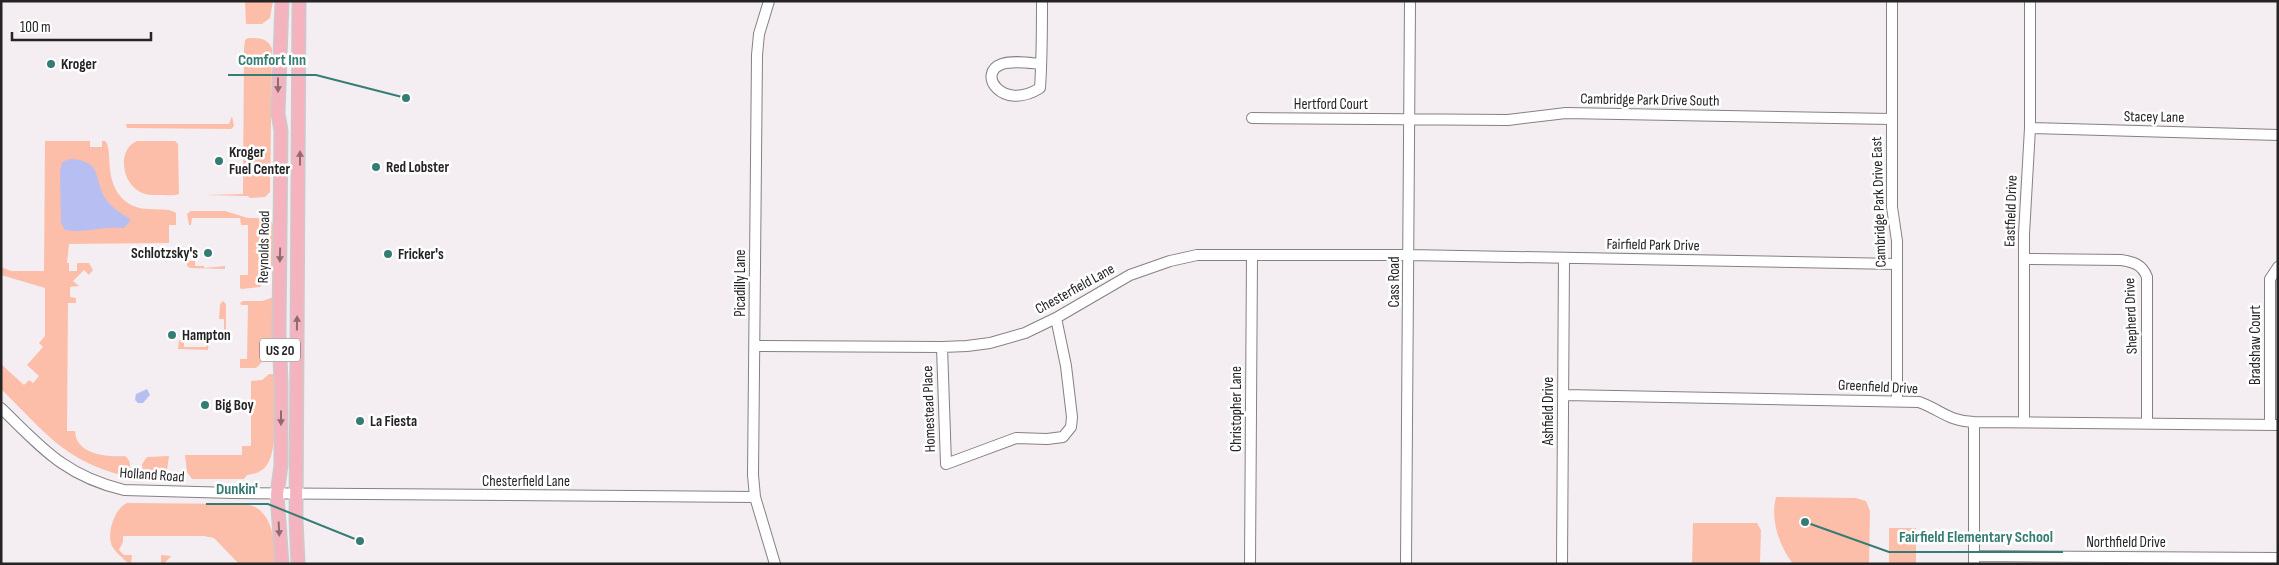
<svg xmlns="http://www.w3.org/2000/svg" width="2279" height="565" viewBox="0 0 2279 565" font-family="'Sofia Sans Condensed',sans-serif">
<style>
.green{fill:#fcbea9}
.water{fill:#b7bff2}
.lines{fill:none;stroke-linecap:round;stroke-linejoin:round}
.minor-casing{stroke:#858084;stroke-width:12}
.major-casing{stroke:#cbcaca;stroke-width:15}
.minor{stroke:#fff;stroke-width:10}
.major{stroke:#f5b3c0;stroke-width:12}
.oneway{fill:#8d6b72}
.poi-dot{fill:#357c74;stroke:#fff;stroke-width:2}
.labels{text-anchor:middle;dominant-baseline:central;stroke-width:5;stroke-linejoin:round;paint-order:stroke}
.shield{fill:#fff;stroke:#666566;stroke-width:1}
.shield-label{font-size:14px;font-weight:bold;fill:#252324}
.poi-label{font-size:15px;font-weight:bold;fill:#252324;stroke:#fff;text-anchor:start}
.street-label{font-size:15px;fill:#252324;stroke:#fff}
.leader{fill:none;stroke:#357c74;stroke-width:2}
.callout-dot{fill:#357c74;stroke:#fff;stroke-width:2}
.callout-label{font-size:16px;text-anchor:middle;font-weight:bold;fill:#357c74;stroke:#fff;stroke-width:5;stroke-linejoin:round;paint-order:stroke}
</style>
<rect width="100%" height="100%" fill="#f4eef2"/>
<path class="green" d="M245 1H273L270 18 262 24H246Z
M248 38C259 38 268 38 272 49L270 192 265 197 250 198 248 196 203 195 243 194 244 49 245 40Z
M232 116 234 126 231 129 127 128 126 124H229Z
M45 141H90V147H102V141H105C114 149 102 181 125 201 142 215 165 205 176 213V225H169V243L65 244H69L67 263H69V271H77V263H89L93 270 89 275 84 270 73 281 79 286 70 287V297L76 298V303H68L67 431H75C76 455 107 457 125 456 133 462 130 470 125 476 64 461 44 431 1 389V364L24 385 29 380 33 383 39 376 27 365 43 347 39 343 45 336V288L1 275V267L11 271H44Z
M137 141H175L178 144 179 194C174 196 169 195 163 195 154 195 145 196 137 190 121 179 118 149 137 141Z
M191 211H225L248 218H266L272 222 274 229V265L260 287 241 289 240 287V275H248V225H241L240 218H192L191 225H189L187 214Z
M186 261H195V266H204V268L225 266V269L190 268 187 266Z
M274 297C274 323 278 350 256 368H240V359H247L248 305H241L240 303 243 301H262Z
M223 301 226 304V335H220V333L224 332V319H219L220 304Z
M206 338H209L208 350 178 349 179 340H184V347H206Z
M269 374H274C274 396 278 444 269 461 265 471 256 474 247 475L244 479H192L187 472 185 455H242V446H251V381L262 380Z
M169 456 167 470 161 479 148 478 143 474 142 464 147 457Z
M1776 497 1856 498 1866 501 1870 511 1869 564H1793C1779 546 1770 519 1776 497Z
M127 503 243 504C273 506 274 540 277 564H239L214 538 204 536H123V542L119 550 124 555H132L131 564H161V555L171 556 164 564H129C123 558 116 553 112 546 106 533 115 508 127 503Z
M1693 523H1757L1761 530 1760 564H1692Z
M1889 528H1916V564H1889Z"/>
<path class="water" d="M71 159C106 161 92 184 109 203 115 210 124 215 131 220L124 228C104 225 84 234 65 230L61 223 60 173 62 162Z
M147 389 150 395 143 403H138L135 400 136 394Z"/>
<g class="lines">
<defs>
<path id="minor" d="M769 1 759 34 757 55 753 475 755 497 775 564
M1892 1V207L1897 241V401
M1041 64C1030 63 1013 60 1002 64 976 73 1002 112 1040 88 1042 59 1042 30 1042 1
M1252 118 1508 120 1566 113 1891 119
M2030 128 2278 135
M2025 259 2121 260C2133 262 2142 264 2147 277V423
M755 346 942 347 967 346 990 343 1025 333 1056 318 1130 275 1170 261 1197 255H1409L1897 264
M942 347 946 464 1016 438 1047 439 1063 437 1071 427 1072 417 1066 366 1056 318
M1564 395 1919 402C1941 410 1948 421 1974 422L2278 425
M1 408C42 448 65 476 124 490L234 493 755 497
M2024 421V234L2030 128V1
M1974 422V564
M2270 425V279L2278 267
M1974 556 2278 558
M1250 564 1252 255
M1406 564 1410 1
M1562 564 1564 259"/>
<path id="major" d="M282 1 278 113 281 131 279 333 281 382V465L277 494 282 564
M298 564 296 519 299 1"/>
</defs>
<use href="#minor" class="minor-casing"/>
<use href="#major" class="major-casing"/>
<use href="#minor" class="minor"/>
<use href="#major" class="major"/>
</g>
<defs><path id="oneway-solid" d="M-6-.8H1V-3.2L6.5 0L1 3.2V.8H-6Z" transform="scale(1.25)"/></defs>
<g class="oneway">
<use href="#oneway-solid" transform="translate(278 85) rotate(90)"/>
<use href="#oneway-solid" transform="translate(300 158) rotate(-90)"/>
<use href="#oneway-solid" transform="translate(280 255) rotate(91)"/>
<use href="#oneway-solid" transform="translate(297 323) rotate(-89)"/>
<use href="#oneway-solid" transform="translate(281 418) rotate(90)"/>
<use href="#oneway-solid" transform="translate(279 529) rotate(87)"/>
</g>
<g class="poi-dot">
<circle cx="51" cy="64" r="5"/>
<circle cx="219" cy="161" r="5"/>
<circle cx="376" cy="167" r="5"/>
<circle cx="208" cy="253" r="5"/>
<circle cx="388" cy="254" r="5"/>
<circle cx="172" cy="335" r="5"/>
<circle cx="205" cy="405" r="5"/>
<circle cx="360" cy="421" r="5"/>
</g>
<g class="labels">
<rect class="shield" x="260" y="338.5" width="40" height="23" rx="4"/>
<g class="shield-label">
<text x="280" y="350">US 20</text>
</g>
<g class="poi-label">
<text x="61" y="64">Kroger</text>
<text x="229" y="152">Kroger<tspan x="229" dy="17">Fuel Center</tspan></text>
<text x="386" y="167">Red Lobster</text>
<text x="198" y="253" text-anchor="end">Schlotzsky's</text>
<text x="398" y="254">Fricker's</text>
<text x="182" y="335">Hampton</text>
<text x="215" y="405">Big Boy</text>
<text x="370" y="421">La Fiesta</text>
</g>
<g class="street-label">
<text transform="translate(1650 100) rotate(1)">Cambridge Park Drive South</text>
<text x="1331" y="104">Hertford Court</text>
<text transform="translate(2154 117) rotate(1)">Stacey Lane</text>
<text transform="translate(1879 202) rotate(-92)">Cambridge Park Drive East</text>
<text transform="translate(2011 211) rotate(-88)">Eastfield Drive</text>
<text transform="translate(1653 245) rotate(1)">Fairfield Park Drive</text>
<text transform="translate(264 247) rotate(-89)">Reynolds Road</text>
<text transform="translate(1394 282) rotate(-90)">Cass Road</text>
<text transform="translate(740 283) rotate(-90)">Picadilly Lane</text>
<text transform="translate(1075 289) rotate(-29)">Chesterfield Lane</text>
<text transform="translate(2131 316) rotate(-92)">Shepherd Drive</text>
<text transform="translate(2255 345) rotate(-90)">Bradshaw Court</text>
<text transform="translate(1878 387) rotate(3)">Greenfield Drive</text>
<text transform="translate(929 409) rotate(-92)">Homestead Place</text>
<text transform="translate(1236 409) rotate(-90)">Christopher Lane</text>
<text transform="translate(1548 411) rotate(-90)">Ashfield Drive</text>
<text transform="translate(152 475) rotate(4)">Holland Road</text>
<text x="526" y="481">Chesterfield Lane</text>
<text x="2126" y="542">Northfield Drive</text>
</g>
</g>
<path class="leader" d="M406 98L316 75H228M360 541L268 504H206M1805 522L1889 552H2063"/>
<g class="callout-dot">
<circle cx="406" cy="98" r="5"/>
<circle cx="360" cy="541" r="5"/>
<circle cx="1805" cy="522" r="5"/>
</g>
<g class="callout-label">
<text x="272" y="65">Comfort Inn</text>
<text x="237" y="494">Dunkin'</text>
<text x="1976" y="542">Fairfield Elementary School</text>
</g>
<rect width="2279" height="565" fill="none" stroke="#252324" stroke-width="5"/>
<path d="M12 32v8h139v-8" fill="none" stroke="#252324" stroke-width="2.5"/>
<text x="20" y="32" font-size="15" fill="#252324" stroke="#ffffff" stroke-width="4" paint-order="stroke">100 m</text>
</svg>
